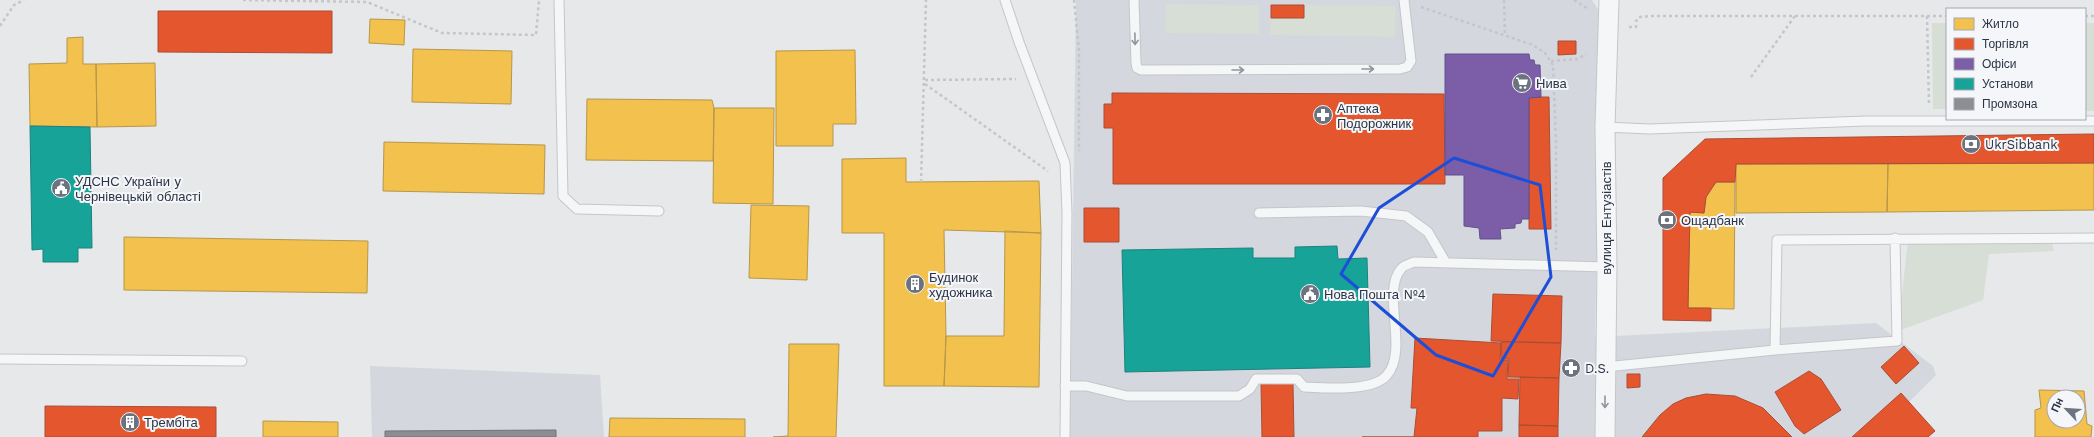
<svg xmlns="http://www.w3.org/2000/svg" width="2094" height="437" viewBox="0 0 2094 437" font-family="'Work Sans',sans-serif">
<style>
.built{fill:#d4d7dd}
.green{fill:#d6ded6}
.homes{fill:#f2c14e;stroke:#b6974b;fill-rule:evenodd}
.shops{fill:#e4572e;stroke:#ac4c35}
.offices{fill:#7b5ea7;stroke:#63518a}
.public{fill:#17a398;stroke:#1d827f}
.industry{fill:#8d8d92;stroke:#70727b}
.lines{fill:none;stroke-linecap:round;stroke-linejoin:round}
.lane-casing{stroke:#c4c6c8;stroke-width:11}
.street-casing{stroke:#c4c6c8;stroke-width:21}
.path{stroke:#c5c6ca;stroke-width:2.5;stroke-dasharray:3 3;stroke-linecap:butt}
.lane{stroke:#f5f6f7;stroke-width:9}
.street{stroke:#f5f6f7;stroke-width:19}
.oneway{stroke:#90959e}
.marked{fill:none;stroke:#1d4ed8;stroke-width:3;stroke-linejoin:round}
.labels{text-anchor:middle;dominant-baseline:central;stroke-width:4;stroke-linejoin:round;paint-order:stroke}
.poi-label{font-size:13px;fill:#2b3445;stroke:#f4f6f9;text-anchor:start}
.street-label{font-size:13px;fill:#2b3445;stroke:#f4f6f9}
</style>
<rect width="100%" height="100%" fill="#e6e8ea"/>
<path class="built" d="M1076 0H1592L1601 14 1595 337 1876 323 1933 366 1936 375 1909 402 1935 431 1928 437H1070Z
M370 366 600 375 604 437H372Z"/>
<path class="green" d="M1166 4 1259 5V34L1165 33Z
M1304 5 1396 6 1395 37 1270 35 1271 18H1304Z
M1932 23H1947V109H1933Z
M2085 23H2094V111H2085Z
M2051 238 2054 251 1989 254 1983 300 1898 331 1908 240Z"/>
<path class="homes" d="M370 19 405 20 404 45 369 43Z
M83 37V64H96L97 127 30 126 29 64 67 63V38Z
M413 49 512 51 511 104 412 102Z
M855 50 856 124H833V146H776V51Z
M155 63 156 126 97 127 96 64Z
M587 99 712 100 714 108 713 161 586 160Z
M714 108H774L773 204 713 203Z
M384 142 545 145 544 194 383 191Z
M906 158V182L1039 181 1041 233 944 230 946 336 944 386H884V233H842V159Z
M2094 163V210L1887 212 1888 164Z
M1736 164H1888L1887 212 1736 213Z
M1716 182H1735L1734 309 1688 308 1690 212 1704 213 1706 197Z
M751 205 809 206 807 280 749 278Z
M1005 231 1041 233 1039 387 944 386 946 336H1004Z
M124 237 368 241 367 293 124 290Z
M789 344H839L836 437H773L788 436Z
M2039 390 2084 391 2087 424 2092 426 2091 437H2035V410L2041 408ZM2054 397H2078V421H2054Z
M610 418 745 419V437H609Z
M263 421 338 422V437H263Z"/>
<path class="shops" d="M1271 5H1304V18H1271Z
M158 11H332V53L158 52Z
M1558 41H1576V54L1558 55Z
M1112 93 1444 94 1445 184H1113V128H1104V104H1112Z
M1541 97H1549L1551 229H1529V98Z
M2094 134V163L1736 164 1735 182H1716L1706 197 1704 213 1690 212 1688 308H1711V321L1663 320V178L1705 139Z
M1084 208H1119V242H1084Z
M1493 294 1562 296 1561 343 1491 341Z
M1415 338 1501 343 1500 360H1508L1507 379H1519L1518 399 1502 398V431H1478V437H1362H1414L1417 408H1411Z
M1501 342 1561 343 1559 378 1508 377 1509 359H1501Z
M1904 346 1919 363 1896 384 1881 367Z
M1809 371 1821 379 1841 410 1804 434 1795 426 1775 392Z
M1627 374H1640V387L1627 388Z
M1520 377 1559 378 1558 426 1519 425Z
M1293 383 1294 437H1262L1261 384Z
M1901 393 1935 431 1928 437H1852Z
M1706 394 1735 396 1763 408 1792 437H1642L1660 415 1673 404 1686 398Z
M45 406 216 407V437H45Z
M1519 425 1558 426V437H1519Z"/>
<path class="offices" d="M1445 54H1529L1530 60H1534L1535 65H1540L1541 97 1529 98V219H1522L1521 223 1515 224V228L1500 229 1501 239H1480L1479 228 1464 226V175H1445Z"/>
<path class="public" d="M30 126 90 127 92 248H78V262H43V249L32 250Z
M1337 246 1338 259 1367 258 1370 367 1125 372 1122 250 1253 248V258H1295V247Z"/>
<path class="industry" d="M556 430V437H385V431Z"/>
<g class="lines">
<defs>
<path id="lane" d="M559 0 563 196 577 209 659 211
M1005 0 1019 42 1065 163 1067 213 1065 437
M1134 0 1136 63 1137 68 1141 70 1400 69 1407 67 1411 61 1404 0
M1605 127 1649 129 1866 121H2094
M1259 213 1361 211 1406 216 1428 232 1446 263
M1775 350 1897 341 1895 238
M0 359 242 361
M1605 367 1775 350 1777 240 2094 238
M1065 386H1086L1127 396H1239L1250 389 1256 379H1297L1304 387C1324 388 1374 392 1387 375 1409 350 1381 292 1401 269 1403 265 1410 264 1414 262L1607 267"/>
<path id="street" d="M1605 437 1607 267 1605 127 1609 0"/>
</defs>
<use href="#lane" class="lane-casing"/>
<use href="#street" class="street-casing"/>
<path class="path" d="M243 0 367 2 442 33 536 35 539 0
M1074 0 1079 50V151
M1504 0 1505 36
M1574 0 1587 8
M1421 7 1533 45 1545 53 1553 65 1556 141V250
M1927 16 1929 105
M2085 16H2094
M0 26 14 5 24 0
M1629 27H1636V21L1639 17 1652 16H1947
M1551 61 1578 59 1586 54
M1751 77 1795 16
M925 80 1016 79
M925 84 1048 171
M921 182 926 0"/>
<use href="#lane" class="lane"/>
<use href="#street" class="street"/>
</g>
<defs><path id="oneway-shaft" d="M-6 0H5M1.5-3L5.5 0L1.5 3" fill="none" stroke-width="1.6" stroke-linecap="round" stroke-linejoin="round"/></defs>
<g class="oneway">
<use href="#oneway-shaft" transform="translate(1135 39) rotate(89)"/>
<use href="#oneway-shaft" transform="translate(1368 69)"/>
<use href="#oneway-shaft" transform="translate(1238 70)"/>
<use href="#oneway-shaft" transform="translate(1605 402) rotate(90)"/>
</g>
<path class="marked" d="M1454 158 1540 185 1551 277 1493 376 1436 355 1341 274 1379 208Z"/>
<defs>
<symbol id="supermarket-disc" viewBox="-11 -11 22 22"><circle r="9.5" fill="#6c737f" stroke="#f4f6f9"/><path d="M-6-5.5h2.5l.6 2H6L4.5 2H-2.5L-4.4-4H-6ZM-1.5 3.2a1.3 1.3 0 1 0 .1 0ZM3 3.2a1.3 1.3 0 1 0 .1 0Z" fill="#fff"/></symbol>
<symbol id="pharmacy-disc" viewBox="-11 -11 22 22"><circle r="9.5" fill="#6c737f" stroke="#f4f6f9"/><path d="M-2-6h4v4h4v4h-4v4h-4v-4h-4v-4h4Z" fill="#fff"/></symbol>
<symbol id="bank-disc" viewBox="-11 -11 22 22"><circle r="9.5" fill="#6c737f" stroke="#f4f6f9"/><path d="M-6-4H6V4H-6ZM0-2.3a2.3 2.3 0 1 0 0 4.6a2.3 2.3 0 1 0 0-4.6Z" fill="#fff"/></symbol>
<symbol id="civic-disc" viewBox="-11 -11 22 22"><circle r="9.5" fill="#6c737f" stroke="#f4f6f9"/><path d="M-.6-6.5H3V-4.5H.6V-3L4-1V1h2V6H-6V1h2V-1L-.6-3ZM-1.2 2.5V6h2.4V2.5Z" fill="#fff"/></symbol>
<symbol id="building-disc" viewBox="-11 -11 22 22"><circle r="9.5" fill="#6c737f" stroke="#f4f6f9"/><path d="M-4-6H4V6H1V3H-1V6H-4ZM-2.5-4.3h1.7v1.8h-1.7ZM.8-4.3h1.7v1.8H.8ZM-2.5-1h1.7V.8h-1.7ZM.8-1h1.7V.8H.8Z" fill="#fff"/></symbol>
</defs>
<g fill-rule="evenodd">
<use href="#supermarket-disc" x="1511" y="72" width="22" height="22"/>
<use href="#pharmacy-disc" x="1312" y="104" width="22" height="22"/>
<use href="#bank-disc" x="1960" y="133" width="22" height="22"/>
<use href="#civic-disc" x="50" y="177" width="22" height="22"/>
<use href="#bank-disc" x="1656" y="209" width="22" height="22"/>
<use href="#building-disc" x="904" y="273" width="22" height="22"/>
<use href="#civic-disc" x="1299" y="283" width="22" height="22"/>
<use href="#pharmacy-disc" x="1560" y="357" width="22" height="22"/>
<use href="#building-disc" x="119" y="411" width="22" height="22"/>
</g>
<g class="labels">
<g class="poi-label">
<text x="1536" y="83">Нива</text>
<text x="1337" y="108">Аптека<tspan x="1337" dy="15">Подорожник</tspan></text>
<text x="1985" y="144">UkrSibbank</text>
<text x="75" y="181">УДСНС України у<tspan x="75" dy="15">Чернівецькій області</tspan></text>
<text x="1681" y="220">Ощадбанк</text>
<text x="929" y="277">Будинок<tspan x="929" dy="15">художника</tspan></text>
<text x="1324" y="294">Нова Пошта №4</text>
<text x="1585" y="368">D.S.</text>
<text x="144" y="422">Трембіта</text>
</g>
<g class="street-label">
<text transform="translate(1606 218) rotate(-90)">вулиця Ентузіастів</text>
</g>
</g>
<rect x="1946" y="8" width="140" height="112" fill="#f4f6f9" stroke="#a4a8b1"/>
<rect x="1954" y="18" width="20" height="12" fill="#f2c14e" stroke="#a4a8b1"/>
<text x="1982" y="28" font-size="12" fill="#2b3445">Житло</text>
<rect x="1954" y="38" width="20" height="12" fill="#e4572e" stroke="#a4a8b1"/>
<text x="1982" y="48" font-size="12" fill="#2b3445">Торгівля</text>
<rect x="1954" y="58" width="20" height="12" fill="#7b5ea7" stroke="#a4a8b1"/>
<text x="1982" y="68" font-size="12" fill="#2b3445">Офіси</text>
<rect x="1954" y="78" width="20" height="12" fill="#17a398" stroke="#a4a8b1"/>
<text x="1982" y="88" font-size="12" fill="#2b3445">Установи</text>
<rect x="1954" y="98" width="20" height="12" fill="#8d8d92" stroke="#a4a8b1"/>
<text x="1982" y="108" font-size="12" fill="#2b3445">Промзона</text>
<g transform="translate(2066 409) rotate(295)"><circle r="19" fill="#f4f6f9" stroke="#a4a8b1"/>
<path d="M0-3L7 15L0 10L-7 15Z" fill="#6c737f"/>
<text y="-6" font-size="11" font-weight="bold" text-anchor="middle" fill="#2b3445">Пн</text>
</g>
</svg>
